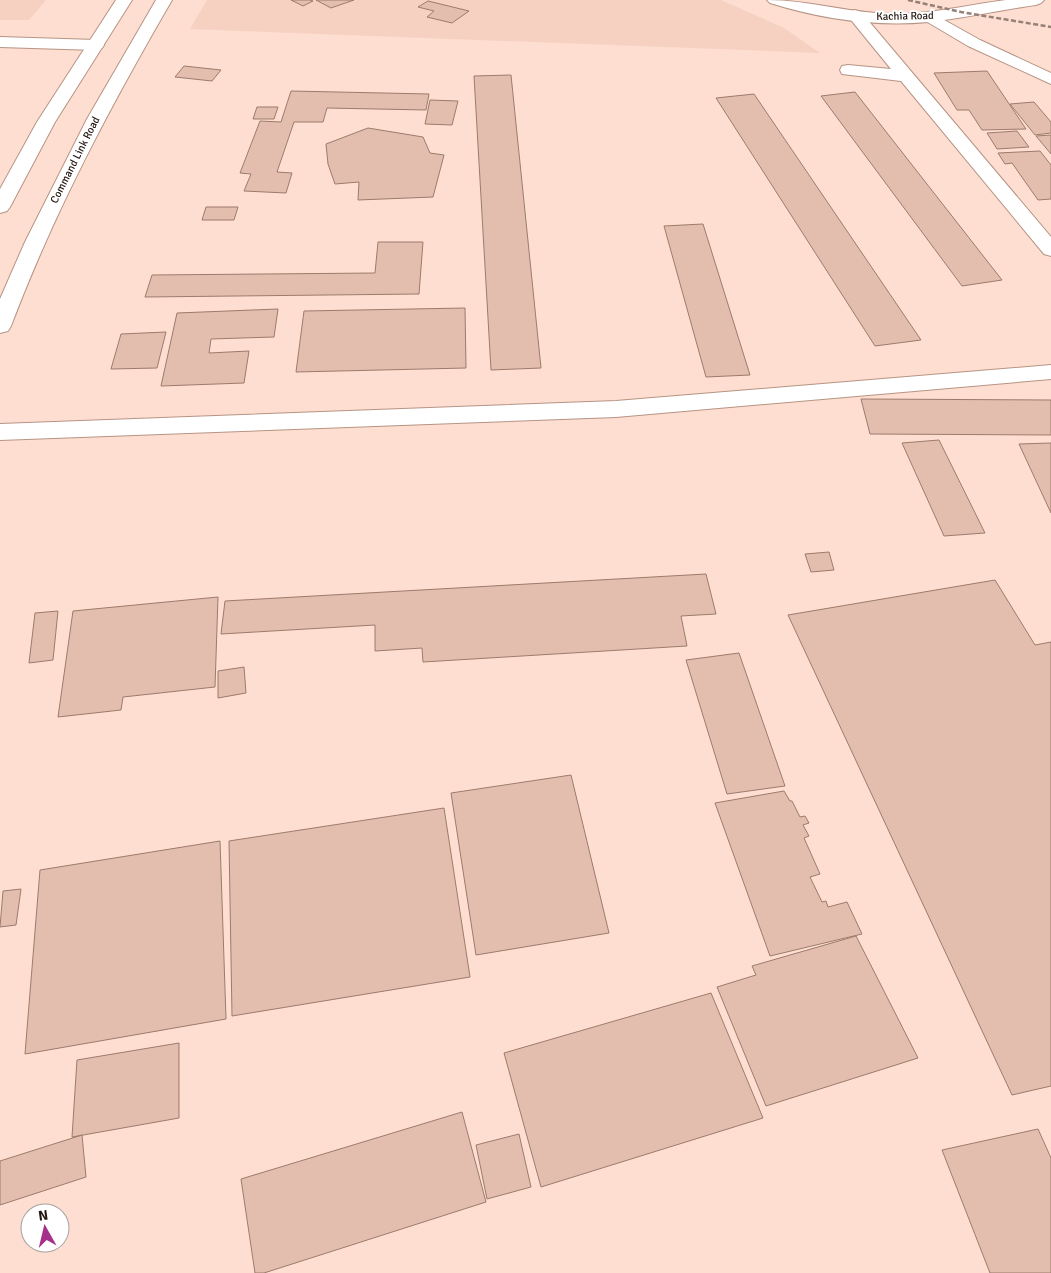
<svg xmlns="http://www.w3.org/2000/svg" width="1051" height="1273" viewBox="0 0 1051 1273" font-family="Signika,sans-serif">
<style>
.built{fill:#f6d1c1}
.building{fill:#e3beae;stroke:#9d7b6c}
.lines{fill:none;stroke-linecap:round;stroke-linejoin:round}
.minor-casing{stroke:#b79484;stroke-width:2}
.primary-casing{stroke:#b79484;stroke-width:2}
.minor{fill:#fff;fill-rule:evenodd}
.primary{fill:#fff;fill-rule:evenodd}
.rail{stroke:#978177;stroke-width:2.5;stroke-dasharray:5 2.5;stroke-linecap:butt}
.labels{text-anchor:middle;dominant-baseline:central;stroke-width:4;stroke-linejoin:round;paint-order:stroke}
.far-street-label{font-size:11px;fill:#231610;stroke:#fff}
</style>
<rect width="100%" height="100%" fill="#fdded1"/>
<path class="built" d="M0 0H46L29 20H0Z
M207 0H721L784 28 820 53 190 29Z"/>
<path class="building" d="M291 0H310L313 1 303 6Z
M316 0H354L331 8Z
M428 1 469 11 452 23 427 17 434 11 418 7Z
M184 66 221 70 212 81 175 77Z
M987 71 1026 129 982 130 969 110H957L934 73Z
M511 75 541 368 491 370 474 76Z
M291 91 429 94 426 110 327 108 323 122H294L277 172 292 173 286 193 244 191 251 174 240 173 260 121 281 122Z
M855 92 1002 280 962 286 821 96Z
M754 94 921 340 875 346 716 98Z
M430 100 458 101 452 125 425 124Z
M1034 102 1051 122V133L1035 135 1010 104Z
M257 107H278L274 119H253Z
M368 128 423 137 430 153 444 155 433 197 358 200 359 182 335 184 328 164 326 144Z
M1017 131 1029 147 997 149 987 133Z
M1051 135V154L1036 136Z
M1040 151 1051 165V199L1038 200 1012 163 1005 164 998 153Z
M206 207H238L234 220H202Z
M703 224 750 375 706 377 664 226Z
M378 242H423L419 294 145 297 152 275 375 273Z
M465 308 466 368 296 372 304 311Z
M278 309 274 337 211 339 209 353 249 351 244 383 161 386 177 313Z
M166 332 157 368 111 369 121 334Z
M861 399 1051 400V435L870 434Z
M939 440 985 533 944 536 902 443Z
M1051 443V513L1019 444Z
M829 552 834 570 811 572 805 554Z
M706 574 716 614 681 616 687 646 423 662 422 648 375 651V625L221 634 225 601Z
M995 580 1035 645 1051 642V1086L1012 1095 788 615Z
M218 597 215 687 123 697 121 710 58 717 73 611Z
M58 611 53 660 29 663 35 613Z
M739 653 785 786 727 794 686 660Z
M244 667 246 693 218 698V671Z
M571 775 609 933 476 955 451 793Z
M784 791 790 801H792L800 817 805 816 809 823 803 825 809 836 804 838 820 874 810 877 822 902 826 901 828 907 847 902 862 934 770 956 715 803Z
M444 808 470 977 232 1016 229 841Z
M220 841 226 1019 25 1054 40 870Z
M21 889 16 925 0 927 3 891Z
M856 936 918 1058 766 1106 717 987 756 975 752 966Z
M711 993 763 1118 541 1187 504 1053Z
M179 1043V1118L72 1137 77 1060Z
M462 1112 486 1202 264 1273H255L241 1179Z
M1038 1129 1051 1158V1273H990L942 1150Z
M519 1134 531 1187 487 1199 476 1145Z
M82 1135 86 1177 0 1205V1161Z"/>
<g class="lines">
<defs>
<path id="minor" d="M855 10 861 12 1051 237V256L1044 254 901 81 842 74 840 70 842 66 848 65 891 69 847 15 849 12Z
M930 12 980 40 1051 73V84L968 46 924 20 922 17 924 14Z
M0 37 96 40 102 42 104 45 102 48 96 50 0 47Z
M1051 365V379L616 417 0 440V424L616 401Z"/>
<path id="primary" d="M116 0H132L55 122 10 207 7 211 0 213V189L37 122Z
M156 0H172C111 105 54 212 11 326L8 331 0 333V299L25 242 87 119Z
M767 0C809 0 849 13 892 14 931 14 967 5 1006 0 1018 0 1031 0 1044 0L1041 3 1036 5C1000 10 965 18 929 22 875 27 821 19 770 3Z"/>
</defs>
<use href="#minor" class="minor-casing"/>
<use href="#primary" class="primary-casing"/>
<use href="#minor" class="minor"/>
<use href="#primary" class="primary"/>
<path class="rail" d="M908 0 961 12 1051 27"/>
</g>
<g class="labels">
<g class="far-street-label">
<text transform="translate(905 16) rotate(-1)">Kachia Road</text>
<text transform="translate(75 160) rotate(-63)">Command Link Road</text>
</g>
</g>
<g transform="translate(45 1228) rotate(352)"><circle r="24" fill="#ffffff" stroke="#a7a29f"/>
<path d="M0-4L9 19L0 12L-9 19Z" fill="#a5318a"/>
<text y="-8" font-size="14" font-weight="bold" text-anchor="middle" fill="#231610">N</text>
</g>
</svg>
